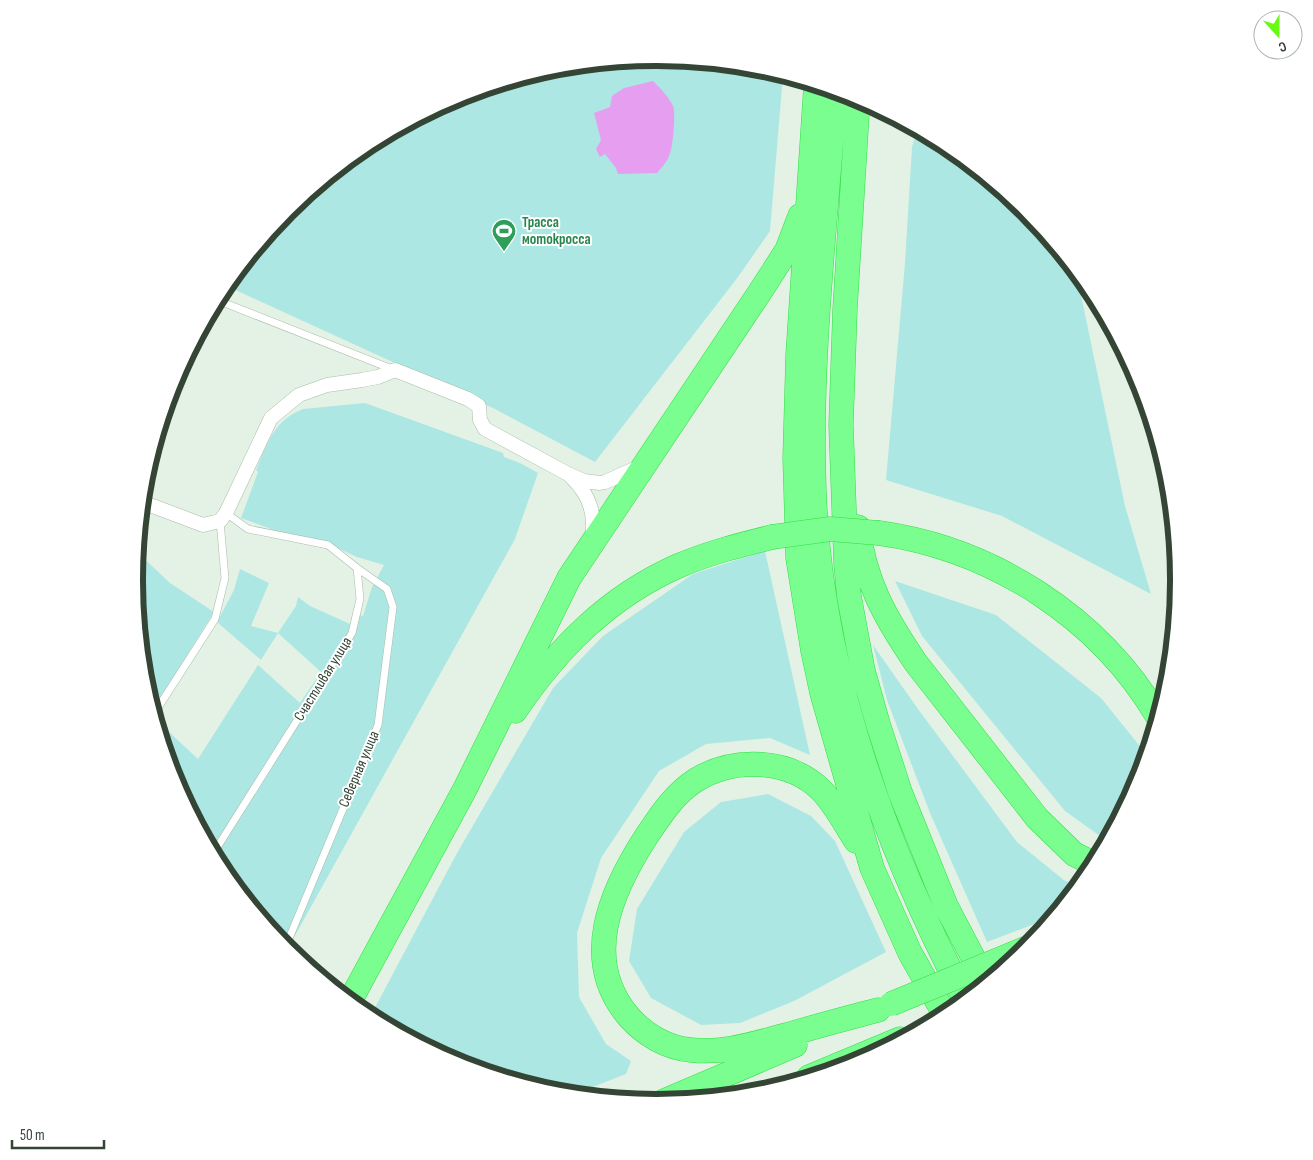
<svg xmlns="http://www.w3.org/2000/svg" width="1313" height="1160" viewBox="0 0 1313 1160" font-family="'Sofia Sans Condensed',sans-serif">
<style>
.green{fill:#ace7e3}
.water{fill:#e69ff0}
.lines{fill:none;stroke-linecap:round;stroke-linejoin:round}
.service-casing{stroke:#a7bdaa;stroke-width:8}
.minor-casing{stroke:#a7bdaa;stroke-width:15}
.trunk-casing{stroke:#33dd45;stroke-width:25}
.service{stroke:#fff;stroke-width:7}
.minor{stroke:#fff;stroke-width:14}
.trunk{stroke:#7afe90;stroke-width:24}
.trunk-bridge-casing{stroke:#33dd45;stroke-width:25;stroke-linecap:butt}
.trunk-bridge{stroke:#7afe90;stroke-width:24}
.labels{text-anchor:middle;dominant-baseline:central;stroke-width:4;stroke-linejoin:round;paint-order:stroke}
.leisure-label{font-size:15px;font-weight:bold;fill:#27864d;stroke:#fff;text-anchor:start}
.street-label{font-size:15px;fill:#344435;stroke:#fff}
.rim{fill:none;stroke:#344435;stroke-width:6}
</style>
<rect width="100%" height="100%" fill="#e4f2e6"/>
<path class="green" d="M657 58 759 68 783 75 770 231 738 277 595 462 493 408 233 289 236 273 287 210 366 145 457 97 555 67Z
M917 130 947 146 1026 211 1076 271 1125 506 1151 594 1002 516 886 480 905 263 912 147Z
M365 403 503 453 504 457 520 463 538 473 515 539 287 950 222 870 174 780 155 719 198 759 258 665 300 703 321 672 278 633 261 660 217 622 234 590 240 569 269 583 251 626 278 633 296 606 298 597 310 606 350 624 354 613 363 616 372 587 384 565 357 557 335 547 290 536 241 518 258 472 256 470C267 444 274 420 303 409Z
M765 551 810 755 770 738 706 744 659 771 601 858 577 933 579 997 606 1044 631 1061 626 1074 575 1094 554 1092 456 1063 370 1017 457 853 553 688 603 636 693 574Z
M137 552 170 583 214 612 153 710 144 682 134 580Z
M895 581 996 615 1101 698 1147 755 1139 780 1107 841 1065 811 922 636Z
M873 645 918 709 1017 842 1065 881 1079 885 1053 917 987 942 930 813 887 700Z
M768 794 811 816 835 841 886 952 794 1001 740 1023 701 1025 651 998 629 961 637 909 684 832 721 802Z"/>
<path class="water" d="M653 81C660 88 669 97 673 106 676 113 673 146 670 153 668 161 662 167 657 173L618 174 616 168 605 154 600 157 596 149 601 140 594 113 610 107 612 96 624 88Z"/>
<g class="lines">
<defs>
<path id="service" d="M217 300 392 369
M140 518 149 505
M154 714 215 619 225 578 220 521
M213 854 352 633 360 599 357 568 328 545 248 529 226 513
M285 948 378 725 393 607 387 589 357 568"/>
<path id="minor" d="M572 478C589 494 596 515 592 538
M142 502 203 525 220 521 226 513 271 418 299 395 327 385 362 380 378 377 395 370 468 399 479 406 480 420 485 429 568 474 584 481 600 483 605 482 639 467"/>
<path id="trunk" d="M816 85 798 355 795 458 798 558 813 651 822 693 872 868 910 953 945 1015
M835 91C826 223 809 356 814 490 820 669 883 842 965 999
M858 98 845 309 841 425 846 563 849 596 863 671 878 724 900 792 946 906 986 982
M858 527C864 581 886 619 916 663L1037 818 1074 854 1094 864
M879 533C993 549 1099 617 1158 717
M515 711C557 649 608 597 678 566 708 553 740 545 772 537
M856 841C845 824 836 806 822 791 789 758 734 757 696 780 674 794 660 816 646 837 611 891 580 960 629 1017 645 1035 667 1048 691 1050 724 1054 755 1043 787 1035 817 1026 848 1018 878 1010
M350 1001 465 789 569 578 760 292 787 250 800 216
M809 1077 900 1039
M662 1102 795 1045"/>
</defs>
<use href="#service" class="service-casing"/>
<use href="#minor" class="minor-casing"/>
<use href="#trunk" class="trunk-casing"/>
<use href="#service" class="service"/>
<use href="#minor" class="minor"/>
<use href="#trunk" class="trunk"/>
<defs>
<path id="trunk-bridge" d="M772 537 830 529 879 533
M891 1004 1027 948"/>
</defs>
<use href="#trunk-bridge" class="trunk-bridge-casing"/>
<use href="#trunk-bridge" class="trunk-bridge"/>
</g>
<defs>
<symbol id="stadium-pin" viewBox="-11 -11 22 30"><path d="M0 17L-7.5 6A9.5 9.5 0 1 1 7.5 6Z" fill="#2e9e5b" stroke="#fff"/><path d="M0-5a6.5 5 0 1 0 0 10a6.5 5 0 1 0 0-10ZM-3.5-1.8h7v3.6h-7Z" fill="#fff"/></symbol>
</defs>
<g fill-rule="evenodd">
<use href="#stadium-pin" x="490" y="217" width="28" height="38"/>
</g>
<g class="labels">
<g class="leisure-label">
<text x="522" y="222">Трасса<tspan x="522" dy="17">мотокросса</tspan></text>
</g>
<g class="street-label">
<text transform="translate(323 679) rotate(-58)">Счастливая улица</text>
<text transform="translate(359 769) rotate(-67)">Северная улица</text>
</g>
</g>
<path d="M0 0H1313V1160H0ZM656 66H657A513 513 0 0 1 1170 579V581A513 513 0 0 1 657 1094H656A513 513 0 0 1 143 581V579A513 513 0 0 1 656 66Z" fill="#fff" fill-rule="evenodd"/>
<path class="rim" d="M656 66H657A513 513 0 0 1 1170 579V581A513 513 0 0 1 657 1094H656A513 513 0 0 1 143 581V579A513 513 0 0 1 656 66Z"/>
<g transform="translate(1278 35) rotate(159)"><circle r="24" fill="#ffffff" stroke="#aeb4ae"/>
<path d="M0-4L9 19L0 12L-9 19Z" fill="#69fa13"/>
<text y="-8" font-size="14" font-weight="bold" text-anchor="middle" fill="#344435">С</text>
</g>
<path d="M12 1140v8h92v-8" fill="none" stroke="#344435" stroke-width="2.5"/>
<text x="20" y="1140" font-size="15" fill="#344435" stroke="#ffffff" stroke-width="4" paint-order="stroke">50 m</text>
</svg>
